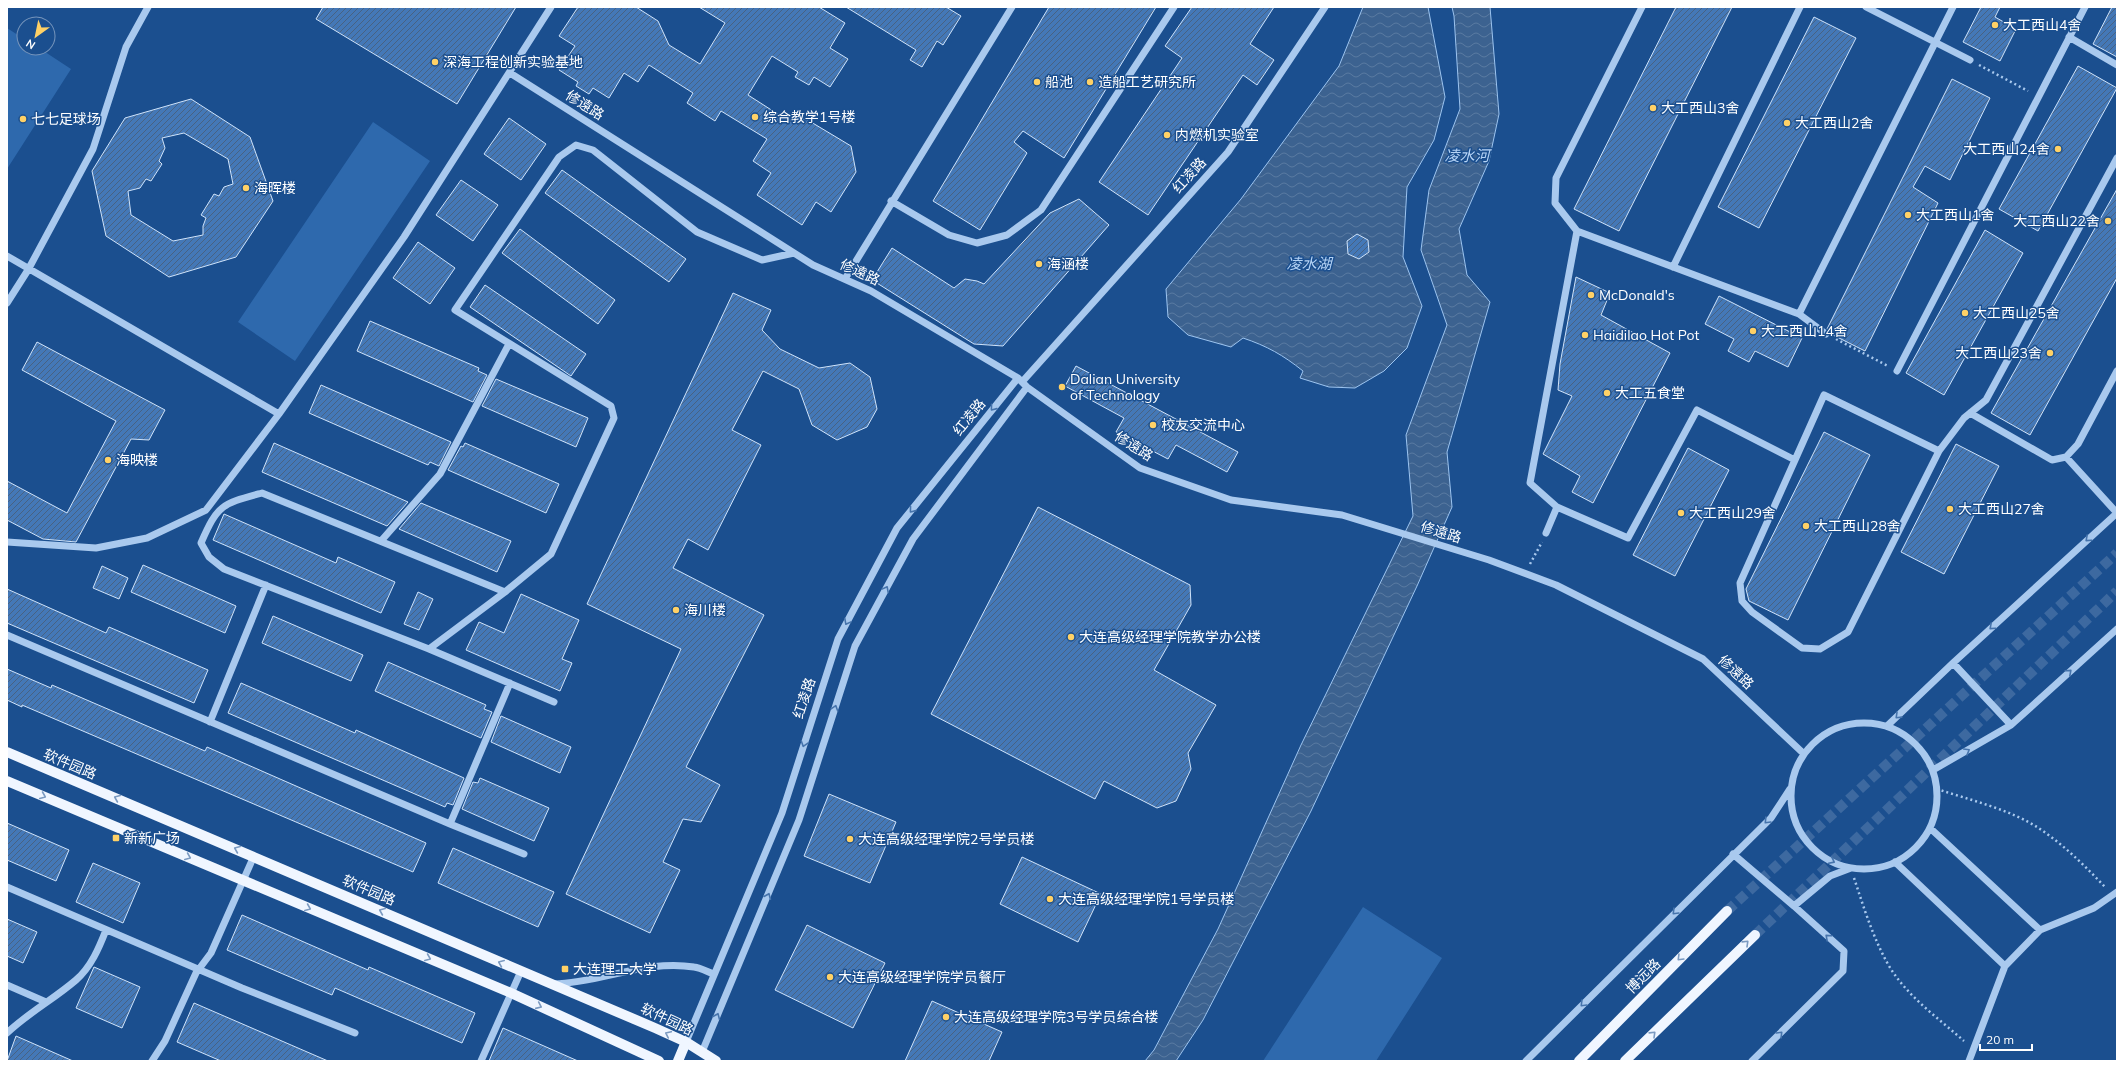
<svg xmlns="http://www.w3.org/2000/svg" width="2124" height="1068" viewBox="0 0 2124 1068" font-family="Mulish,'Noto Sans SC',sans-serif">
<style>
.grass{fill:#2e69ad}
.water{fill:url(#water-waves);stroke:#9cc4f0}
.building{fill:url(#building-hatch);stroke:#cfe3fa;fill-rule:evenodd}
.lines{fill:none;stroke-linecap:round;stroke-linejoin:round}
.major-tunnel{stroke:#3d69a0;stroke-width:10;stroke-dasharray:10 5;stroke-linecap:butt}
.path{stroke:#a9c9ee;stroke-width:2.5;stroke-dasharray:2 3;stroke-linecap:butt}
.minor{stroke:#a9c9ee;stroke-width:7}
.major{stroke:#f0f6ff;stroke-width:10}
.oneway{stroke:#4674ac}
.oneway2{stroke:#7b9ac1}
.poi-dot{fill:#ffd166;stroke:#1b4f8f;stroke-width:1.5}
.labels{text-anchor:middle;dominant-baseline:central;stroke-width:3;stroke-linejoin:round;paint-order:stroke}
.poi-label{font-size:14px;fill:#fff;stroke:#1b4f8f;text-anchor:start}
.street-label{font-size:14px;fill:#fff;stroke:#1b4f8f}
.water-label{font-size:15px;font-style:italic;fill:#b5d3f5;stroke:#1b4f8f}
</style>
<defs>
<pattern id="water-waves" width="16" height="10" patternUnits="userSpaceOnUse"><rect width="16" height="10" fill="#3c6290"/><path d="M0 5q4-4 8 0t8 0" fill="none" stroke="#597aa1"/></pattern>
<pattern id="building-hatch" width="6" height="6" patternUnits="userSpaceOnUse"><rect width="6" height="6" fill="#4478b7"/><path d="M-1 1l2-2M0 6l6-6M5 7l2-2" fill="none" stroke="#486282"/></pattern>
</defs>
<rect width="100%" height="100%" fill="#1b4f8f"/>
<path class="grass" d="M7 28 24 39V48H39L71 69 7 169Z
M373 122 430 161 295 361 238 322Z
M1363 907 1442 958 1376 1061H1263Z"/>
<path class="water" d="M1363 7H1428L1445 97 1434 140 1407 187 1403 257 1422 306 1407 348 1384 371 1355 388 1329 387 1300 378 1303 371C1283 355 1267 346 1243 338L1231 347 1188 335 1168 317 1166 289 1241 199 1339 66Z
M1452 7H1490L1499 114 1489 161 1459 229 1467 275 1490 302 1447 452 1452 507 1417 586 1311 811 1203 1020 1176 1061H1145L1154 1050 1218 929 1301 745 1413 516 1406 435 1447 325 1421 250 1429 190 1460 109 1454 16Z"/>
<path class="building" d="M323 7H516L457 104 316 19Z
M578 7H636L658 21 669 45 700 64 725 23 699 7H819L845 23 830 48 848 59 830 87 814 77 809 85 795 77 798 72 772 56 748 95 787 120 806 119 851 146 856 172 831 212 816 202 802 225 757 195 771 173 753 161 767 139 721 111 715 121 687 103 693 93 649 65 638 82 624 73 609 98 593 88 589 94 576 86 578 82 559 70 575 46 559 36Z
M846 7H946L961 16 943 45 937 41 922 67 910 60 916 50Z
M1049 7H1156L1064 158 1023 131 1014 142 1027 153 980 230 933 201Z
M1192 7H1274L1250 44 1274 60 1257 85 1243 75 1148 215 1099 182 1182 58 1165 46Z
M1676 7H1732L1619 231 1574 209Z
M1981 7H2000L1995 17 2016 29 2000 61 1963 42Z
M2112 7H2117V57L2093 44Z
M1814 17 1856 38 1759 228 1718 207Z
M2078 66 2117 88 2038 231 1999 209Z
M1952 79 1990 98 1950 180 1925 166 1913 187 1938 203 1865 351 1831 334 1827 329Z
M191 99 250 137 273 201 236 257 169 277 106 236 92 171 125 118ZM184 133 228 159 233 184 224 187 219 196 214 194 201 215 206 218 203 226V235L173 241 131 215 128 191 140 188 146 179 151 181 162 164 159 161 165 148 162 138Z
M509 118 546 144 521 180 484 154Z
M562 170 686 259 669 282 545 193Z
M461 180 498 205 473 241 436 215Z
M2117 189V278L2030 435 1991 413Z
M1079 199 1109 225 1003 346 974 344 872 280 892 248 954 288 965 279 977 281 984 284 1050 213Z
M520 229 615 300 598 324 502 253Z
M1985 230 2023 253 1944 395 1906 373Z
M1357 234 1368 240 1369 252 1359 259 1348 254 1347 241Z
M418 242 455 268 430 304 393 278Z
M1576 277 1610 293 1601 315 1670 353 1593 503 1572 492 1580 476 1543 454 1572 396 1558 390 1560 364Z
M485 285 586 354 571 376 470 307Z
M733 293 771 310 762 330 780 349 819 368 850 363 870 377 877 409 867 427 837 440 812 425 799 389 763 371 732 430 761 445 708 550 688 539 673 568 764 615 686 767 720 785 701 822 683 819 663 862 680 870 650 933 566 894 681 649 587 604Z
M1719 296 1802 338 1788 367 1755 351 1749 362 1728 351 1734 339 1705 324Z
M370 321 479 368 478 371 487 375 473 402 357 351Z
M37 342 165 410 149 440 131 439 76 542 43 539 7 520V481L67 513 116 421 22 370Z
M1076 366 1238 452 1227 472 1176 445 1168 459 1116 432 1124 418 1065 386Z
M496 379 588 418 576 447 482 406Z
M321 385 451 442 439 466 430 462 428 465 309 413Z
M1824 432 1870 455 1788 620 1749 601 1746 589Z
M274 443 408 502 387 526 262 472Z
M465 443 559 484 546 513 448 470 461 446 463 447Z
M1956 444 1999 466 1944 574 1901 552Z
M1688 448 1729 470 1675 576 1633 555Z
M421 503 511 541 497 572 399 529Z
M1038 507 1190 585 1191 605 1154 670 1216 705 1188 753 1191 769 1176 801 1157 808 1104 781 1095 799 931 714Z
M224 514 336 563 338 557 395 582 381 613 213 540Z
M143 565 236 606 225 633 131 592Z
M102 566 128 578 119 599 93 588Z
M7 589 106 633 109 627 208 670 194 703 7 623Z
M418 592 433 599 419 630 404 624Z
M521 594 579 620 562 659 572 663 560 691 466 650 479 622 504 633Z
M273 616 363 655 351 681 262 643Z
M388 662 486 705 484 709 492 712 481 738 375 691Z
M7 669 51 688 52 685 205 751 207 747 426 843 413 872 22 705V707L7 700Z
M241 683 355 733 356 730 464 778 453 805 447 803 445 807 228 713Z
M501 716 571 747 560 773 491 742Z
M480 778 549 808 534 841 462 809 473 782 478 783Z
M829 794 896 822 870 883 804 856Z
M7 823 69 850 56 881 7 860Z
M453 848 554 892 538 927 438 883Z
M1022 857 1101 894 1078 942 1000 904Z
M93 863 140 883 123 923 76 902Z
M242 915 368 970 369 967 475 1013 462 1043 335 988 332 995 227 950Z
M7 919 37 932 23 963 7 956Z
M807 925 885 963 853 1028 775 990Z
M94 967 140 987 122 1028 76 1008Z
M932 1001 1002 1032 989 1061H905Z
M194 1003 328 1061H221L177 1042Z
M503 1028 578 1061H489Z
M16 1036 73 1061H7Z"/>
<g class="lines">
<path class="major-tunnel" d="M1727 911 2117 553
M1755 935 2117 591"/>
<path class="path" d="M1979 65 2028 91
M1836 339 1888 366
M1530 564 1542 542
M1937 789C1970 800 2012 810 2040 829 2064 845 2085 866 2105 887
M1854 878C1864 908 1873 938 1889 966 1907 996 1938 1018 1964 1041"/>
<path class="minor" d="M1866 7 1970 60
M2069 37 2117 65
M510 73 813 265 871 291 1018 378 1027 387 1140 468 1231 500 1342 515 1489 560 1556 585 1703 659 1803 753
M891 201 949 235 977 243 1007 235 1041 210 1174 7
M1577 231 1799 314 1953 7
M7 256 279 414
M1673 267 1800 7
M845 279 1012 7
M7 303 28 270 93 149 126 47 148 7
M1799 314 1826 334
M1897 371 2085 7
M1022 382 1228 152 1325 7
M1970 413 2052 460 2066 457 2078 444 2117 371
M1939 451 1964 418 1986 400 2117 158
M2066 457 2117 513
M1557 507 1628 538 1697 410 1795 460 1740 583 1742 601 1752 612 1802 648 1820 649 1848 632 1939 451 1824 395 1795 460
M1546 533 1557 507 1530 483 1577 231 1555 203 1556 178 1642 7
M381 541 440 474 509 344
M7 542 96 548 147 538 206 510 279 414 404 237 551 7
M505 592 262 493C222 504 218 504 201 543L209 557 224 569 429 649 554 702
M7 635 450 824 524 854
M429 649 505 592 551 554 614 418 611 406 455 310 559 157 576 145 593 150 697 232 762 260 794 253
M1953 663 2011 725
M210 722 266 585
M1791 796a73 73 0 1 1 146 0a73 73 0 1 1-146 0Z
M1887 726 1953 663 2117 513
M1933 770 2011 725 2117 629
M450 824 510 683
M1930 828 2040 930
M1733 854 1794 906
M1895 862 2005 966 1969 1061
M7 887 242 988 355 1033
M2005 966 2040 930 2094 908 2117 892
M554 984C601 983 646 959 694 967 701 968 708 972 714 974
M7 985 46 1002
M7 1033C28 1013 54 999 76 980 91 967 99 948 106 930
M686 1042 782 813 838 639 897 528 1018 378
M702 1052 799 820 855 646 913 539 1027 387
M152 1061 165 1041 196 973 211 953 254 856
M481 1061 521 971
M1526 1061 1771 818 1790 789
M1752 1061 1843 971 1844 951 1794 906 1830 876 1851 868"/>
<path class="major" d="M7 752 655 1028 686 1042 716 1061
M7 781 511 993 659 1061
M678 1061 686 1042
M1579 1061 1727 911
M1625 1061 1755 935"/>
</g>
<defs><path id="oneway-chevron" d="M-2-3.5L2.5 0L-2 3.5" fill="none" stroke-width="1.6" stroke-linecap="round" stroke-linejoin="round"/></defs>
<g class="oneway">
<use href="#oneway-chevron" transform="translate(993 408) rotate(129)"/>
<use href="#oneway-chevron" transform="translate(912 510) rotate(129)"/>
<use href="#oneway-chevron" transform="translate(2088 539) rotate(138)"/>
<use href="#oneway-chevron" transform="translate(886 589) rotate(-62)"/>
<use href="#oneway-chevron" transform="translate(847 622) rotate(118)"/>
<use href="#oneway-chevron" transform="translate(1992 627) rotate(138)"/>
<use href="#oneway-chevron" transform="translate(2069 672) rotate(-42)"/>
<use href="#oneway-chevron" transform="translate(835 708) rotate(-72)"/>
<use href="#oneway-chevron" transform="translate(1898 716) rotate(136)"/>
<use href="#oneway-chevron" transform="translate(804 744) rotate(108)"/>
<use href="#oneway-chevron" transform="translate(1967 751) rotate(-30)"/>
<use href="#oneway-chevron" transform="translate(1767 821) rotate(134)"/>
<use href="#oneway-chevron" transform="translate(1832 861) rotate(26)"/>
<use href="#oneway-chevron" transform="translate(768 896) rotate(-67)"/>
<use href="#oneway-chevron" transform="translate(1675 912) rotate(135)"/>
<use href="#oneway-chevron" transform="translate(1828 937) rotate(-138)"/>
<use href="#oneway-chevron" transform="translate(1583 1004) rotate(135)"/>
<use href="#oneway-chevron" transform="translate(717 1016) rotate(-67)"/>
<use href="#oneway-chevron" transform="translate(1780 1034) rotate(-45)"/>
</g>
<g class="oneway2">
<use href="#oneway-chevron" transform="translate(43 796) rotate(23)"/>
<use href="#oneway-chevron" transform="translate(117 798) rotate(-157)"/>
<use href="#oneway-chevron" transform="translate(237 849) rotate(-157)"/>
<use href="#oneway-chevron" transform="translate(188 857) rotate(23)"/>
<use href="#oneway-chevron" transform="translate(308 908) rotate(23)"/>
<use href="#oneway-chevron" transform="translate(382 911) rotate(-157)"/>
<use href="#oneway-chevron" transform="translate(1746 943) rotate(-44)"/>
<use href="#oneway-chevron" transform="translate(428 958) rotate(23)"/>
<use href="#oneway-chevron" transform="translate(1680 958) rotate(135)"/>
<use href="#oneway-chevron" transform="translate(501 963) rotate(-157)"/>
<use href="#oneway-chevron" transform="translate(539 1006) rotate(24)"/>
<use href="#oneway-chevron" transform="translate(668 1034) rotate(-155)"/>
<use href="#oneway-chevron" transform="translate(1653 1034) rotate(-44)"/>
</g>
<g class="poi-dot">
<circle cx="1995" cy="25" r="4"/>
<circle cx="435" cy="62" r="4"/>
<circle cx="1037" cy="82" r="4"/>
<circle cx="1090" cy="82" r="4"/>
<circle cx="1653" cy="108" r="4"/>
<circle cx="755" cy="117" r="4"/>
<circle cx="23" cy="119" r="4"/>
<circle cx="1787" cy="123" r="4"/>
<circle cx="1167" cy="135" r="4"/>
<circle cx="2058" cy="149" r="4"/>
<circle cx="246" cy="188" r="4"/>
<circle cx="1908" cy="215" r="4"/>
<circle cx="2108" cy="221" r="4"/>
<circle cx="1039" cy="264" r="4"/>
<circle cx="1591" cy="295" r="4"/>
<circle cx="1965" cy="313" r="4"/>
<circle cx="1753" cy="331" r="4"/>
<circle cx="1585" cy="335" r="4"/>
<circle cx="2050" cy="353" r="4"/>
<circle cx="1062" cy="387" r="4"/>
<circle cx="1607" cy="393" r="4"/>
<circle cx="1153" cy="425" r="4"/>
<circle cx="108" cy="460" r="4"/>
<circle cx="1950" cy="509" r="4"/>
<circle cx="1681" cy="513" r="4"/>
<circle cx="1806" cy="526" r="4"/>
<circle cx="676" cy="610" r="4"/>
<circle cx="1071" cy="637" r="4"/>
<rect x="112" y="834" width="8" height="8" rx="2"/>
<circle cx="850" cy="839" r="4"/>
<circle cx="1050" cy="899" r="4"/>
<rect x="561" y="965" width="8" height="8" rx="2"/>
<circle cx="830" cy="977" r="4"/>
<circle cx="946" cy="1017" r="4"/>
</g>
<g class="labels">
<g class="poi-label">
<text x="2003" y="25">大工西山4舍</text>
<text x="443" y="62">深海工程创新实验基地</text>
<text x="1045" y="82">船池</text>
<text x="1098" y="82">造船工艺研究所</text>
<text x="1661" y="108">大工西山3舍</text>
<text x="763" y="117">综合教学1号楼</text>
<text x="31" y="119">七七足球场</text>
<text x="1795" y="123">大工西山2舍</text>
<text x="1175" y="135">内燃机实验室</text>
<text x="2050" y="149" text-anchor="end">大工西山24舍</text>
<text x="254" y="188">海晖楼</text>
<text x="1916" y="215">大工西山1舍</text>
<text x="2100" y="221" text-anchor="end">大工西山22舍</text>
<text x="1047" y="264">海涵楼</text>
<text x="1599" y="295">McDonald's</text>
<text x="1973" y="313">大工西山25舍</text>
<text x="1761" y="331">大工西山14舍</text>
<text x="1593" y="335">Haidilao Hot Pot</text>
<text x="2042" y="353" text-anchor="end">大工西山23舍</text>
<text x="1070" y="379">Dalian University<tspan x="1070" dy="16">of Technology</tspan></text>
<text x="1615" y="393">大工五食堂</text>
<text x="1161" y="425">校友交流中心</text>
<text x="116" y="460">海映楼</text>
<text x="1958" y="509">大工西山27舍</text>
<text x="1689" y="513">大工西山29舍</text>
<text x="1814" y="526">大工西山28舍</text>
<text x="684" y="610">海川楼</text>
<text x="1079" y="637">大连高级经理学院教学办公楼</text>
<text x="124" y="838">新新广场</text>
<text x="858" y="839">大连高级经理学院2号学员楼</text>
<text x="1058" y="899">大连高级经理学院1号学员楼</text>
<text x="573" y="969">大连理工大学</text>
<text x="838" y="977">大连高级经理学院学员餐厅</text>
<text x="954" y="1017">大连高级经理学院3号学员综合楼</text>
</g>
<g class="street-label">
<text transform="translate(585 105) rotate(32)">修遠路</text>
<text transform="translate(1189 175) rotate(-48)">红凌路</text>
<text transform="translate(860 272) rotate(25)">修遠路</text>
<text transform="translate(969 417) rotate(-51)">红凌路</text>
<text transform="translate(1134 446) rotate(32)">修遠路</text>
<text transform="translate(1441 532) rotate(17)">修遠路</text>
<text transform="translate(1736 672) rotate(43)">修遠路</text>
<text transform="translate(804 698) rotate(-72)">红凌路</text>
<text transform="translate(70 764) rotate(23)">软件园路</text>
<text transform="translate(369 890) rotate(23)">软件园路</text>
<text transform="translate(1643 976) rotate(-45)">博远路</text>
<text transform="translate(667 1019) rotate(25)">软件园路</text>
</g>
<g class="water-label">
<text x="1467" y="155">凌水河</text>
<text x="1309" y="263">凌水湖</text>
</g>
</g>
<rect width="2124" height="1068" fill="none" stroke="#ffffff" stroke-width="16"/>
<g transform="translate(36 36) rotate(213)"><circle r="19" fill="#1b4f8f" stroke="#7695bc"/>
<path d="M0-3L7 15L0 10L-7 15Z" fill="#ffd166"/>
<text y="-6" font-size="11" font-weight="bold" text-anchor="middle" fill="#ffffff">N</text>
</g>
<path d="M1980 1044v6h52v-6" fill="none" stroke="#ffffff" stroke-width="2"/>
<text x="1986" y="1044" font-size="12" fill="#ffffff" stroke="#1b4f8f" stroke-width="3" paint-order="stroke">20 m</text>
</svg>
